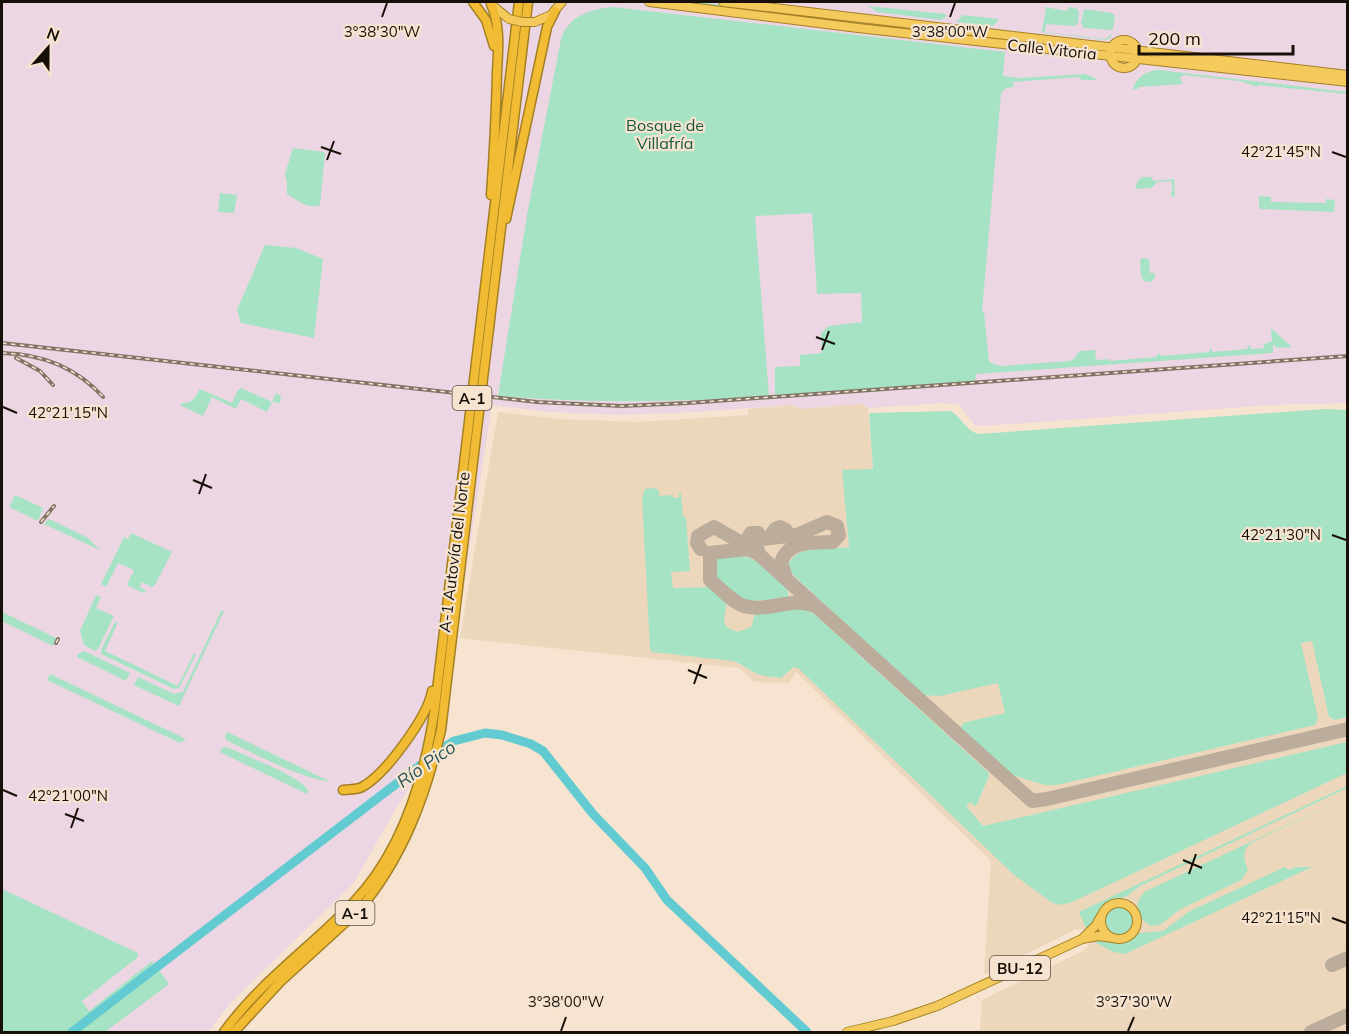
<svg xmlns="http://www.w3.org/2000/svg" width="1349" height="1034" viewBox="0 0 1349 1034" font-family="Mulish,sans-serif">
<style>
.industrial{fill:#ecd6e3}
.built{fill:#edd7bc}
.green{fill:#a5e3c4}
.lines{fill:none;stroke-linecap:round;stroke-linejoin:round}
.river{stroke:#62cbd1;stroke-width:9}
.taxiway{stroke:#bbac9c;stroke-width:14}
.trunk-casing{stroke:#a48024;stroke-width:10}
.motorway-casing{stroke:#a48024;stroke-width:11}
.trunk{stroke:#f4ca5c;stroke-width:8}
.motorway{stroke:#f1bc33;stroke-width:8}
.rail-casing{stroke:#807467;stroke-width:4}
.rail{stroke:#f6e4d0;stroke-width:1.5;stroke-dasharray:4.5;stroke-linecap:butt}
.trunk-bridge-casing{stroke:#a48024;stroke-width:10;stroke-linecap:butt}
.trunk-bridge{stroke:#f4ca5c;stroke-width:8}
.ticks{fill:none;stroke:#161009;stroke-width:2}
.labels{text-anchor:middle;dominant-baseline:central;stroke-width:4.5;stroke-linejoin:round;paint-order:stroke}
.shield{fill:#f6e4d0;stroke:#595045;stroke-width:1.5}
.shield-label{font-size:15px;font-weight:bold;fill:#161009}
.street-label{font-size:16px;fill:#161009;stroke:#f6e4d0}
.park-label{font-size:16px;fill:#16563d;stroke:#f6e4d0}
.water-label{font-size:18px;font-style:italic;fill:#28575a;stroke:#f6e4d0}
.ticks-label{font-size:15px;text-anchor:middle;fill:#161009;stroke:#f6e4d0;stroke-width:4.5;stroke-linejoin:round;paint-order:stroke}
</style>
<rect width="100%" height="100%" fill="#f6e4d0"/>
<path class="industrial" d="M2 2H1347V403L1272 405 985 426 975 425 959 405 944 403 868 408 861 404 801 409 792 405 698 412 620 415 548 412 492 405 456 634 447 730 395 810 354 883 234 999 208 1032H2Z"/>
<path class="built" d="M861 404 868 408 873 469 1347 626V1032H980L982 1000 1083 951 1093 941 1087 930 1076 929 984 975 991 861 796 672 789 683 754 682 739 668 460 638 498 412 558 419 639 422 748 415V409L793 405 801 409Z"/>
<path class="green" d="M674 2H699L940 33Z
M868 6 945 14 947 16 941 20 877 12Z
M613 7 1005 52 1003 76 1020 78 1086 74 1098 80H1082L1078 77 1012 82 1015 86 1004 89 1001 94 982 312H984L989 362 1000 366 1070 361 1075 358 1079 351 1095 350 1096 360 1109 359 1110 361 1156 357 1159 353 1162 356 1210 352 1209 349H1211L1213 352 1248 349 1247 346 1249 345 1251 349 1265 348 1263 345 1272 341 1271 328 1292 347 1278 348 1273 345V353L976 374 975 381 775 396V367L800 366V355L822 353 821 333 829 326 862 322 861 293 817 294 812 213 755 216 769 396C676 403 591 403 498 396L527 215 561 39C569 16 590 9 613 7Z
M1046 7 1066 11 1070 7 1076 8 1079 12 1078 23 1075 26 1046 24 1045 32 1106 39 1112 33 1110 38 1106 40 1042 32Z
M1084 9 1112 13 1115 16 1113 29 1112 30 1084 28 1081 23Z
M963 15 999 19 993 26 956 22Z
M1159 70 1347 92V94L1258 85 1257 87 1240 81 1183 75 1180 78 1183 84 1139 87 1138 89H1133C1135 78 1148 70 1159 70Z
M293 148 324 152 325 154 320 205C308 210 297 200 287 194V184L285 174Z
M1142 177H1151L1154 181 1174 179 1175 196 1171 197V191H1173L1171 181 1157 182 1152 188 1135 189 1137 182Z
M220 193 237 195 234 213 218 212Z
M1259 196 1271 197V202L1326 203V199L1335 200 1334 212 1261 209 1259 206Z
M265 245 296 248 323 259 314 338 241 323 237 310Z
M1143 258 1149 259 1150 273H1155L1154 280 1151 282 1144 281 1141 276 1140 260Z
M241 388 272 402 276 393 281 396 280 403 272 402 267 412 241 399 236 409 212 397 203 416 180 405 182 403C194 403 194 398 200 389L232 403 238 390Z
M1325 409 1347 410V717L1335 720 1329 717 1312 641 1301 643 1318 718 1315 725 1057 785H1045L1009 774 960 730 963 723 1005 713 998 683 940 696 922 695 789 571 788 565C796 544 830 550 849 547L842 470 873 469 869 413 951 411C962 418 966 431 979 434Z
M655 488 659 491V496L673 495V498H679V493H681L683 516 686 518 690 571 671 572 673 588 710 587 727 602C725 617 718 626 738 632L751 627 755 614 759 612 806 608 811 611 988 772 989 776 976 806H974L971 802 966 806 983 826 1347 742V773L1070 903 1058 905 1051 902 1013 874 799 669 794 667 781 678C775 677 767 677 761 675 750 672 743 664 733 661L652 652 650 649 642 498 645 489Z
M15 495 43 508 38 521 9 507Z
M49 519 88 538 100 550 44 524Z
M131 533 172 552 155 585 152 587 142 582 140 587 146 591 143 593 127 585 134 570 118 563 106 587 101 584 124 537 128 539Z
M743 556 755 560 784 586 788 591V598L786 600 745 601 720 583 716 578 715 563 716 560 721 557Z
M96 595 101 597 96 608 114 616 98 649 95 651 84 645 80 631Z
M221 611H224L179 706 134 685 138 677 174 694 183 692Z
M2 612 56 638 53 646 2 621Z
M115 622H118L105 651 178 686 194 653 196 654 179 688 174 689 101 654V650Z
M84 651 130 673 126 681 77 657V655Z
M50 674 186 739 180 743 47 680Z
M227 732 331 782C294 776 260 756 226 740L225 736Z
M223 747H227C245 756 298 775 308 790L307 794 220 752Z
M1347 786V788L1140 886 1127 896 1107 903 1103 906 1096 919 1087 930 1079 912Z
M1347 797 1251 843C1241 852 1244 859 1248 870L1241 880 1179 910 1160 925 1151 926C1135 918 1133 901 1146 891Z
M1285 867 1288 870 1297 867H1312L1125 954 1113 952 1093 941 1103 939 1122 942 1140 933 1163 931 1190 911Z
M2 889 138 953V957L82 1001 89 1011 152 961 169 984 105 1032H2Z
M1104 921a15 15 0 1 1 30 0a15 15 0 1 1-30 0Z"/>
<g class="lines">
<path class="river" d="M72 1032 443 748 454 741 485 733 502 735 531 744 543 751 593 814 645 868 667 900 807 1032"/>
<path class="taxiway" d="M753 548 747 539 751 533H758L762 539 788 536 786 530 780 527 775 529 772 534
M701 549 697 543 698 536 714 527 754 550 1032 801 1047 799 1348 729
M755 552 747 549 710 553V580C720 588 732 602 744 606 767 613 793 596 815 606
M759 554 756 545 761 539 797 535 827 522 837 526 839 535 833 542C813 543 787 540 781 563L786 577
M1332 965 1348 958
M1311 1032 1348 1015"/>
<defs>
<path id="trunk" d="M649 2 858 28 1348 82
M723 2 1348 75
M492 5 509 19
M535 22 551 15 562 2
M1110 54a14 14 0 1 1 28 0a14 14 0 1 1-28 0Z
M1101 921a18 18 0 1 1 36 0a18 18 0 1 1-36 0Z
M1082 939 1096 925 1101 916
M847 1032 893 1021 937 1006 1082 939 1098 936 1113 938"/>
<path id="motorway" d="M473 2 486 20 494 46
M491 195C494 154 496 114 497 73 498 51 501 26 491 4
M506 219 547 27 555 11
M343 790C350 789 356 790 362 787 385 775 428 716 432 691
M224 1032C260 982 311 947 353 903 402 852 425 776 435 707L519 2
M234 1032 280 982 359 910C403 858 426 796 441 730L528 2"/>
</defs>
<use href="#trunk" class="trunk-casing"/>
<use href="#motorway" class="motorway-casing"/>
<use href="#trunk" class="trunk"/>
<use href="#motorway" class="motorway"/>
<defs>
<path id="rail" d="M2 343 537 402 622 406 688 403 1348 356
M2 353C41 354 76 367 103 397
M16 358 40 371 53 385
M41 522 54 506
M56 643 58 639"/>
</defs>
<use href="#rail" class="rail-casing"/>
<use href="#rail" class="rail"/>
<defs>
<path id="trunk-bridge" d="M509 19 522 22H535"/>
</defs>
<use href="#trunk-bridge" class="trunk-bridge-casing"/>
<use href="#trunk-bridge" class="trunk-bridge"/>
</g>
<path class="ticks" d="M382 17 387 3M950 17 955 3M321 147 341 154M1332 152 1346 157M327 160 334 141M816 337 835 344M822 350 829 331M3 407 17 413M193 480 212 488M199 494 206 474M1332 535 1346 540M688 670 707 678M694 684 701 664M3 790 17 796M65 814 84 821M71 828 78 808M1183 860 1202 868M1189 874 1196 854M1332 918 1346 923M561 1031 566 1017M1128 1031 1134 1017"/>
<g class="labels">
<g class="shield">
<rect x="452.5" y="386" width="39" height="24" rx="4.5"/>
<rect x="335.5" y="901" width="39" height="24" rx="4.5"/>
<rect x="990" y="956" width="60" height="24" rx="4.5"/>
</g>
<g class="shield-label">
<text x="472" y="398">A-1</text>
<text x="355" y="913">A-1</text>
<text x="1020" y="968">BU-12</text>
</g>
<g class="street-label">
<text transform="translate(1052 49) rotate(6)">Calle Vitoria</text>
<text transform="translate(454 552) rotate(-83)">A-1 Autovía del Norte</text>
</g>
<g class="park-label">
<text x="665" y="125">Bosque de<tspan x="665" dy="18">Villafría</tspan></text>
</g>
<g class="water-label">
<text transform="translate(426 764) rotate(-35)">Río Pico</text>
</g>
</g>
<g class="ticks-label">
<text x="382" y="37">3°38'30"W</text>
<text x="950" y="37">3°38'00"W</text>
<text x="1281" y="157">42°21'45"N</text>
<text x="68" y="418">42°21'15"N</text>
<text x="1281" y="540">42°21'30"N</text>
<text x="68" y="801">42°21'00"N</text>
<text x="1281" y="923">42°21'15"N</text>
<text x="566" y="1007">3°38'00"W</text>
<text x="1134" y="1007">3°37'30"W</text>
</g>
<rect width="1349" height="1034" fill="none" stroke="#161009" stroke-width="6"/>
<g transform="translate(48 48) rotate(21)" stroke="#f6e4d0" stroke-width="4.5" paint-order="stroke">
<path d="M0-4.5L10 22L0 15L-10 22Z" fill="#161009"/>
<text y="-9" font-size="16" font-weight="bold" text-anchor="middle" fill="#161009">N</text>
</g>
<path d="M1139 45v9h154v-9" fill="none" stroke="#161009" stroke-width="3"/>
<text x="1148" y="45" font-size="18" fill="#161009" stroke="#f6e4d0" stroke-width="4.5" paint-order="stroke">200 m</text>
</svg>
